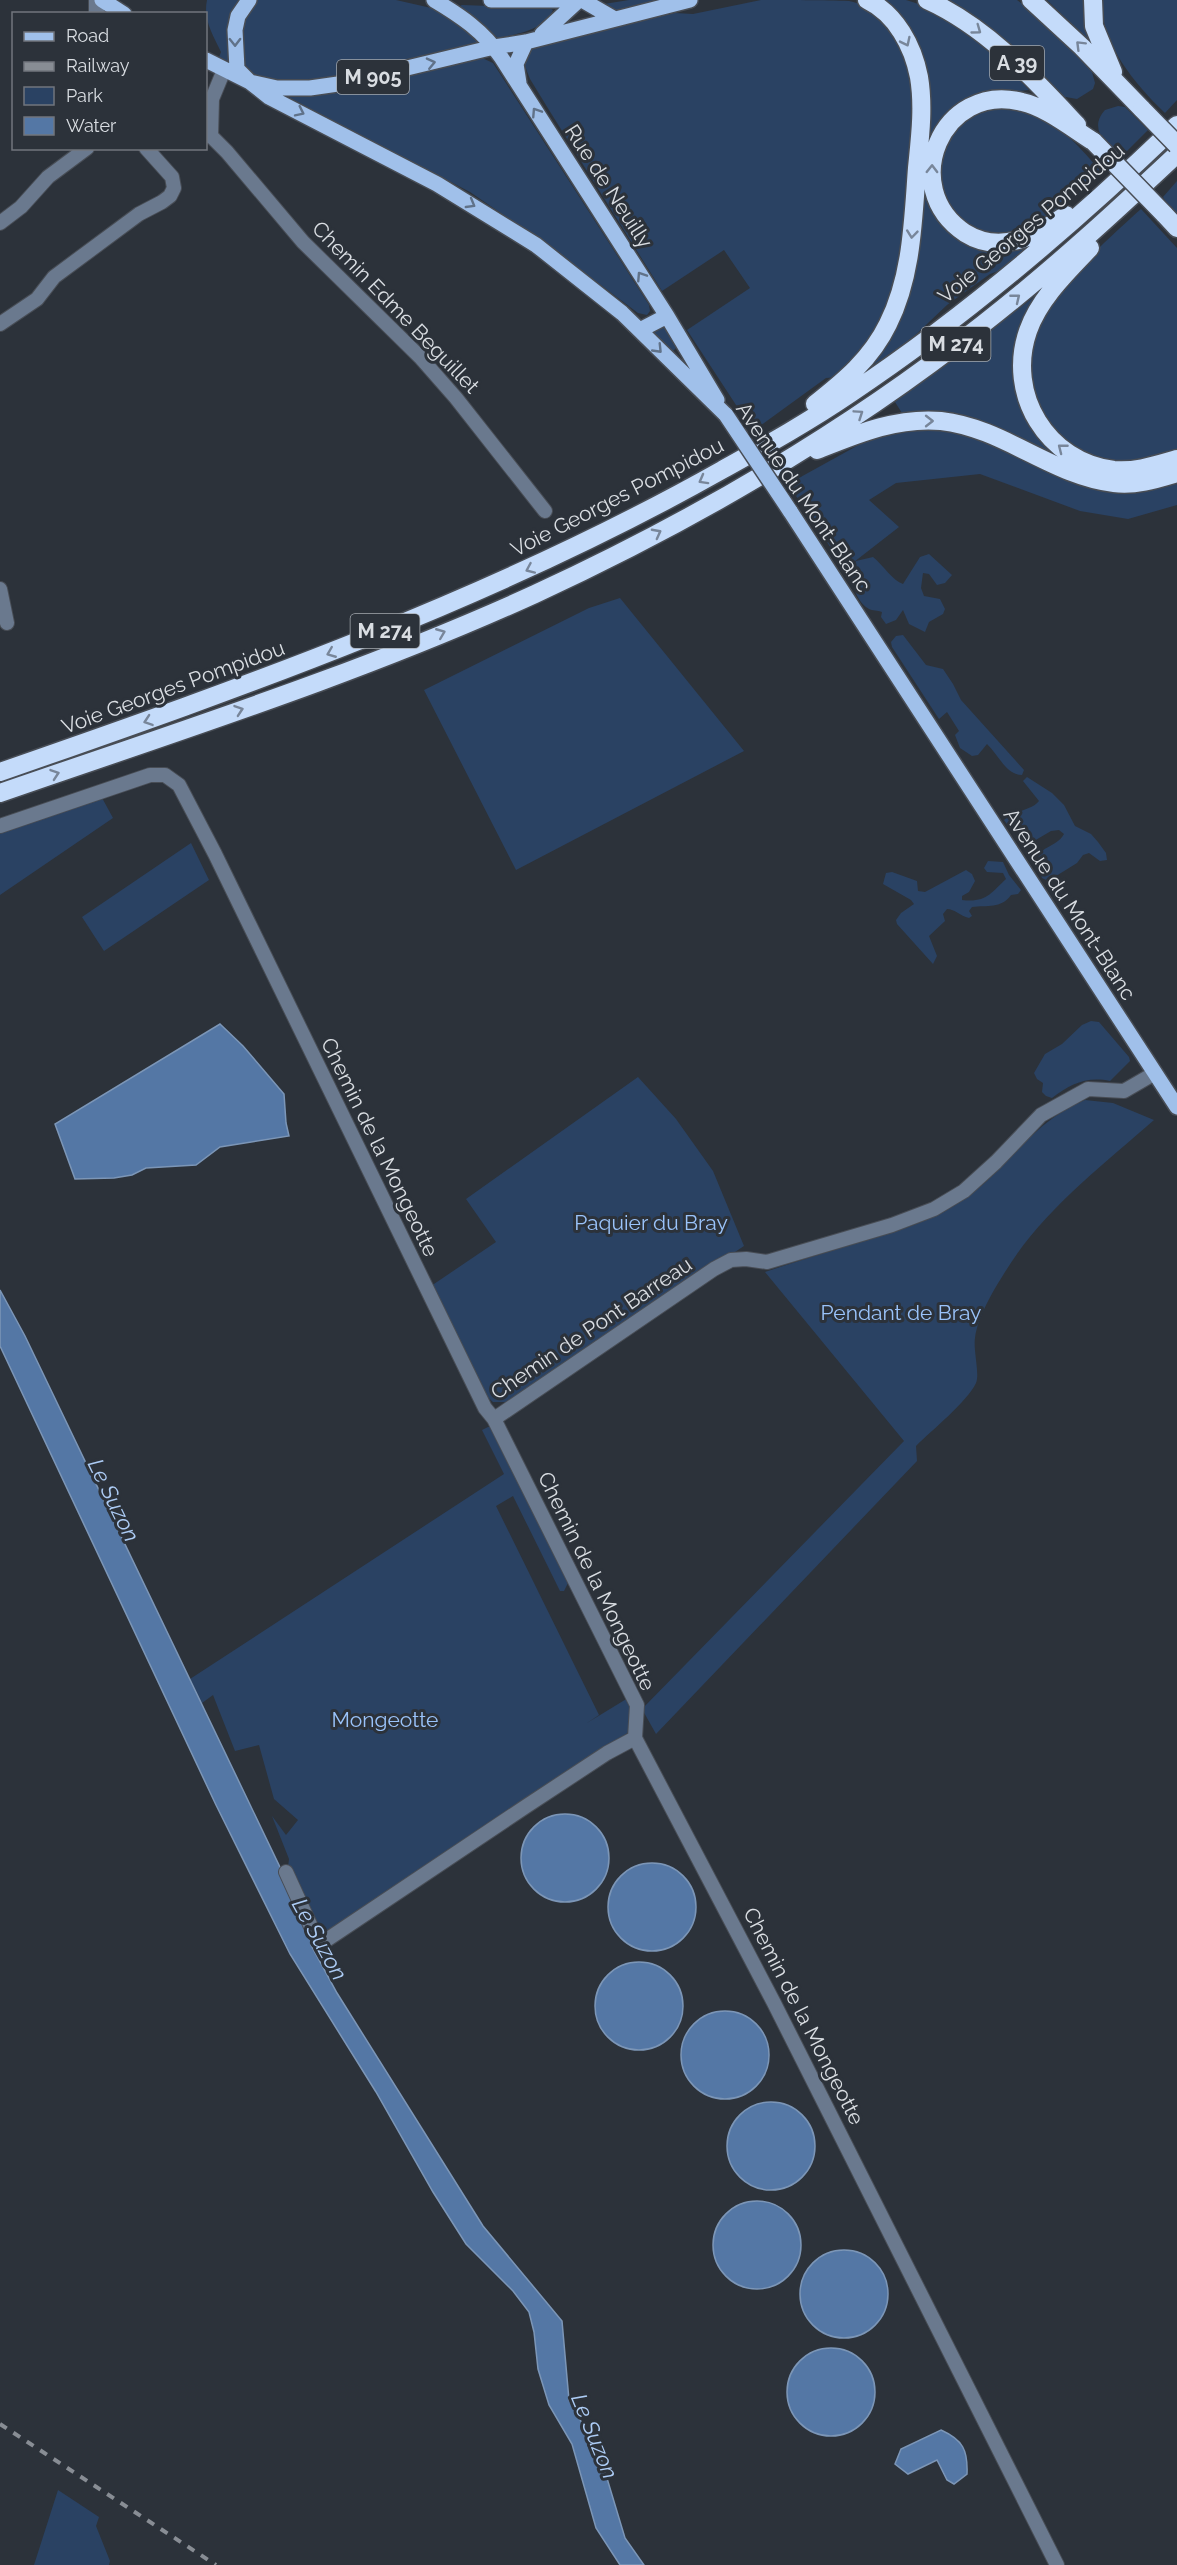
<svg xmlns="http://www.w3.org/2000/svg" width="1177" height="2565" viewBox="0 0 1177 2565" font-family="Raleway,sans-serif">
<style>
.green{fill:#2a4263}
.water{fill:#5477a5;stroke:#7c96b7;stroke-width:1.5}
.lines{fill:none;stroke-linecap:round;stroke-linejoin:round}
.minor-casing{stroke:#484d55;stroke-width:16}
.major-casing{stroke:#484d55;stroke-width:18}
.highway-casing{stroke:#484d55;stroke-width:21}
.minor{stroke:#6a798e;stroke-width:14}
.major{stroke:#a0c0ea;stroke-width:15}
.highway{stroke:#c4dbfa;stroke-width:18}
.rail{stroke:#888d94;stroke-width:4;stroke-dasharray:8 8;stroke-linecap:butt}
.major-bridge-casing{stroke:#484d55;stroke-width:18;stroke-linecap:butt}
.highway-bridge-casing{stroke:#484d55;stroke-width:21;stroke-linecap:butt}
.major-bridge{stroke:#a0c0ea;stroke-width:15}
.highway-bridge{stroke:#c4dbfa;stroke-width:18}
.oneway{stroke:#78869a}
.oneway2{stroke:#607289}
.labels{text-anchor:middle;dominant-baseline:central;stroke-width:6;stroke-linejoin:round;paint-order:stroke}
.shield{fill:#2c323a;stroke:#a5aab0;stroke-width:1.5}
.shield-label{font-size:20px;font-weight:bold;fill:#d9dde2}
.street-label{font-size:21px;fill:#d9dde2;stroke:#2c323a}
.park-label{font-size:21px;fill:#9ac3fa;stroke:#2c323a}
.water-label{font-size:22px;font-style:italic;fill:#adccf5;stroke:#2c323a}
</style>
<rect width="100%" height="100%" fill="#2c323a"/>
<path class="green" d="M207 0H243L231 28 228 66 218 60 221 52C212 33 203 19 207 0Z
M256 0H396L440 10 479 42 476 45 338 77C310 81 277 86 250 72 234 53 240 18 256 0Z
M629 0H666L617 13 606 9 604 4Z
M761 0C786 0 825 0 849 1 895 10 909 64 915 103L899 278 872 339 838 377 826 378 753 431 687 330 750 288 724 250 662 291 549 110 530 79 523 61 531 48 541 45 675 13 693 14Z
M878 0C887 0 898 0 906 0 949 11 1001 58 1029 90L1009 92 927 146V99Z
M946 0H1017L1046 22 1090 65 1095 83 1093 89 1077 99 1060 96Z
M1047 0H1087L1091 39 1088 40Z
M1101 0H1177V100L1165 113C1134 83 1102 45 1101 0Z
M462 5 550 8 553 10C545 30 517 34 498 38L460 6Z
M480 57 493 63 649 305 650 311 647 315 638 313 545 243 470 192 290 98 288 94C354 91 416 74 480 57Z
M1118 106 1125 107 1148 130 1120 158C1106 144 1088 129 1105 110Z
M1001 107C1010 108 1021 109 1029 112 1060 124 1082 149 1102 173 1093 184 1082 191 1072 200 1057 213 1037 229 1018 234 940 256 899 126 1001 107Z
M1177 181V214L1170 209 1163 197Z
M923 192 936 214 952 229 1024 243 1026 248 1001 270 990 274 947 305 909 341 876 364 874 363 894 327Z
M1141 209 1177 248V450C1155 456 1133 465 1110 462 1056 454 1021 399 1030 347 1032 337 1038 326 1042 317 1058 284 1113 234 1141 209Z
M1042 291 1015 350 1059 458C1035 446 1011 432 986 424 960 415 929 413 902 413L895 402Z
M666 326 677 347 673 351 668 348 653 332Z
M940 428 1010 448 1177 480V505L1128 519 1080 511 980 474 896 483 869 500 899 527 845 569 788 484 873 437 897 430Z
M929 554 952 575 945 583 937 585 929 574 923 573 921 588 924 596 940 599 945 609 943 614 929 622 925 632 909 624 903 610 896 620 886 624 881 617 882 612C878 610 872 611 869 609 854 601 848 574 856 561L873 557C883 565 893 581 903 584L920 557Z
M620 598 744 751 516 870 424 690 589 608Z
M903 635 926 665 943 669 953 684 961 700 1024 770 1022 775C1006 775 998 754 987 744L978 755 972 756 960 748 955 735 959 731 947 712 939 719 892 647 891 642 896 636Z
M1027 777 1052 793 1064 805 1075 826 1091 834 1098 842 1106 853 1107 860 1100 861 1089 853 1083 855 1077 863 1048 881 1042 878C1028 843 1054 852 1064 834L1059 830 1051 831 1034 841 1012 831 1004 820C1014 810 1031 811 1039 801L1023 781Z
M101 796 113 818 0 895V831Z
M191 843 209 880 104 951 82 917Z
M988 861 1003 862 1009 875 1021 890 1018 894 1011 895C1001 909 987 905 972 907L969 911 972 916 969 918C960 916 955 909 947 909L943 914 945 921 929 936 937 956 933 964 897 924 896 920 901 913 914 904 911 900 883 884 886 873 892 872 917 881 918 891 925 892 966 870 972 874 975 881 969 892 962 896V900C986 903 991 893 1006 879L1003 873 987 872 984 868Z
M1091 1021 1099 1022 1129 1057 1130 1061 1110 1081C1087 1076 1070 1084 1052 1098L1046 1096 1042 1092 1043 1083 1037 1079 1034 1073 1045 1054 1062 1044 1082 1025Z
M638 1077 676 1119 713 1171 744 1246 509 1402H493L484 1394 431 1286 496 1242 466 1199Z
M1085 1100 1113 1103 1154 1120C1102 1166 1042 1211 1005 1272 993 1291 978 1316 975 1338 973 1350 980 1374 976 1383 967 1402 932 1430 916 1446L917 1461 656 1734 642 1709 904 1441 765 1272C792 1263 820 1254 848 1246 888 1234 931 1223 966 1198 1011 1166 1030 1123 1085 1100Z
M488 1427H491L568 1583 564 1591H560L513 1496 496 1506 599 1715 587 1723 628 1698 632 1713 629 1732 325 1934 320 1933 288 1867 289 1859 272 1816 286 1835 298 1820 274 1799 259 1745 235 1751 213 1695 202 1703 190 1679 504 1474 482 1430Z
M58 2490 99 2517 96 2526 110 2561 109 2565H34Z"/>
<path class="water" d="M220 1024 243 1046 284 1094 286 1123 289 1136 220 1147 196 1165 146 1168 132 1175 114 1178 75 1179 55 1124Z
M0 1290 25 1336 303 1915 312 1932 311 1945 337 1993 483 2226 562 2321 569 2400 600 2455 625 2538 644 2565H620L596 2528 572 2444 549 2405 538 2369 534 2332 529 2312 513 2291 466 2244 433 2192 376 2092 290 1954 216 1805 0 1346Z
M521 1858a44 44 0 1 1 88 0a44 44 0 1 1-88 0Z
M608 1907a44 44 0 1 1 88 0a44 44 0 1 1-88 0Z
M595 2006a44 44 0 1 1 88 0a44 44 0 1 1-88 0Z
M681 2055a44 44 0 1 1 88 0a44 44 0 1 1-88 0Z
M727 2146a44 44 0 1 1 88 0a44 44 0 1 1-88 0Z
M713 2245a44 44 0 1 1 88 0a44 44 0 1 1-88 0Z
M800 2294a44 44 0 1 1 88 0a44 44 0 1 1-88 0Z
M787 2392a44 44 0 1 1 88 0a44 44 0 1 1-88 0Z
M941 2430C963 2440 968 2450 967 2474L954 2484 947 2480 937 2460 908 2474 895 2464 901 2449Z"/>
<g class="lines">
<defs>
<path id="minor" d="M96 0V11L98 14
M206 131 227 152 303 242 420 357 456 398 545 511
M211 137 212 99 224 70
M0 223 21 207 48 177 87 148
M0 324 37 299 54 277 139 214 162 202 170 196 174 188 172 177 146 148
M0 589 7 623
M0 826 150 775H165L179 785 215 854 485 1408 494 1419 637 1705 635 1738 774 2003 1057 2565
M494 1419 714 1269 731 1260 746 1259 767 1262 892 1225 934 1209 964 1191 996 1162 1041 1115 1088 1089 1124 1091 1155 1073
M286 1872 313 1931 322 1943 525 1807 607 1753 635 1738"/>
<path id="major" d="M102 0 124 14
M249 0 238 16 235 30 237 69 250 82 277 88H310L345 83 494 47 526 42 690 0
M434 0C461 16 483 31 501 57L667 316 717 400
M491 0H564
M582 0 613 18
M542 34 579 0
M206 60 250 82 269 97 437 184 536 245 622 313 726 415
M519 83 516 64 526 42
M640 330 667 316
M790 511 1177 1107"/>
<path id="highway" d="M927 0C987 27 1033 78 1077 125
M1031 0 1082 47 1142 109
M1093 0 1094 26 1113 72
M1164 214 1177 228
M1066 215C1051 225 1035 236 1018 240 1000 245 981 243 965 233 897 188 942 81 1022 102 1046 107 1073 129 1094 142
M1090 248C1067 272 1039 299 1028 331 1006 394 1047 462 1114 470 1136 472 1156 465 1177 459
M815 404C844 381 871 359 888 324 912 276 913 221 917 168 920 138 924 107 919 77 913 46 896 14 867 0
M817 450C857 434 897 417 941 421 1004 428 1052 476 1114 483 1135 486 1157 479 1177 473
M0 772C247 686 493 599 722 470 765 446 810 421 851 393 968 315 1075 223 1177 125
M0 793C179 731 362 673 535 594 693 521 846 432 983 324 1051 271 1114 213 1177 154"/>
</defs>
<use href="#minor" class="minor-casing"/>
<use href="#major" class="major-casing"/>
<use href="#highway" class="highway-casing"/>
<use href="#minor" class="minor"/>
<use href="#major" class="major"/>
<use href="#highway" class="highway"/>
<path class="rail" d="M0 2424 216 2565"/>
<defs>
<path id="major-bridge" d="M726 415 790 511"/>
<path id="highway-bridge" d="M1142 109 1177 145
M1094 142 1164 214"/>
</defs>
<use href="#major-bridge" class="major-bridge-casing"/>
<use href="#highway-bridge" class="highway-bridge-casing"/>
<use href="#major-bridge" class="major-bridge"/>
<use href="#highway-bridge" class="highway-bridge"/>
</g>
<defs><path id="oneway-chevron" d="M-2-3.5L2.5 0L-2 3.5" fill="none" stroke-width="1.6" stroke-linecap="round" stroke-linejoin="round" transform="scale(1.5)"/></defs>
<g class="oneway">
<use href="#oneway-chevron" transform="translate(977 30) rotate(36)"/>
<use href="#oneway-chevron" transform="translate(906 42) rotate(64)"/>
<use href="#oneway-chevron" transform="translate(1080 45) rotate(-135)"/>
<use href="#oneway-chevron" transform="translate(932 169) rotate(-89)"/>
<use href="#oneway-chevron" transform="translate(912 234) rotate(96)"/>
<use href="#oneway-chevron" transform="translate(1016 298) rotate(-39)"/>
<use href="#oneway-chevron" transform="translate(859 414) rotate(-34)"/>
<use href="#oneway-chevron" transform="translate(929 421)"/>
<use href="#oneway-chevron" transform="translate(1062 448) rotate(-142)"/>
<use href="#oneway-chevron" transform="translate(703 480) rotate(151)"/>
<use href="#oneway-chevron" transform="translate(657 533) rotate(-28)"/>
<use href="#oneway-chevron" transform="translate(530 569) rotate(156)"/>
<use href="#oneway-chevron" transform="translate(441 633) rotate(-22)"/>
<use href="#oneway-chevron" transform="translate(331 653) rotate(158)"/>
<use href="#oneway-chevron" transform="translate(239 710) rotate(-19)"/>
<use href="#oneway-chevron" transform="translate(148 721) rotate(161)"/>
<use href="#oneway-chevron" transform="translate(55 774) rotate(-19)"/>
</g>
<g class="oneway2">
<use href="#oneway-chevron" transform="translate(235 42) rotate(89)"/>
<use href="#oneway-chevron" transform="translate(431 63) rotate(-13)"/>
<use href="#oneway-chevron" transform="translate(300 112) rotate(26)"/>
<use href="#oneway-chevron" transform="translate(536 112) rotate(-123)"/>
<use href="#oneway-chevron" transform="translate(471 204) rotate(30)"/>
<use href="#oneway-chevron" transform="translate(641 276) rotate(-123)"/>
<use href="#oneway-chevron" transform="translate(658 349) rotate(46)"/>
</g>
<g class="labels">
<g class="shield">
<rect x="990" y="46" width="54" height="34" rx="4.5"/>
<rect x="337" y="60" width="72" height="34" rx="4.5"/>
<rect x="921.5" y="327" width="69" height="34" rx="4.5"/>
<rect x="350.5" y="614" width="69" height="34" rx="4.5"/>
</g>
<g class="shield-label">
<text x="1017" y="63">A 39</text>
<text x="373" y="77">M 905</text>
<text x="956" y="344">M 274</text>
<text x="385" y="631">M 274</text>
</g>
<g class="street-label">
<text transform="translate(609 186) rotate(57)">Rue de Neuilly</text>
<text transform="translate(1031 223) rotate(-40)">Voie Georges Pompidou</text>
<text transform="translate(396 307) rotate(46)">Chemin Edme Beguillet</text>
<text transform="translate(617 497) rotate(-27)">Voie Georges Pompidou</text>
<text transform="translate(804 497) rotate(56)">Avenue du Mont-Blanc</text>
<text transform="translate(173 687) rotate(-20)">Voie Georges Pompidou</text>
<text transform="translate(1070 904) rotate(57)">Avenue du Mont-Blanc</text>
<text transform="translate(380 1147) rotate(64)">Chemin de la Mongeotte</text>
<text transform="translate(591 1328) rotate(-34)">Chemin de Pont Barreau</text>
<text transform="translate(597 1581) rotate(64)">Chemin de la Mongeotte</text>
<text transform="translate(804 2016) rotate(63)">Chemin de la Mongeotte</text>
</g>
<g class="park-label">
<text x="651" y="1222">Paquier du Bray</text>
<text x="901" y="1312">Pendant de Bray</text>
<text x="385" y="1719">Mongeotte</text>
</g>
<g class="water-label">
<text transform="translate(114 1500) rotate(64)">Le Suzon</text>
<text transform="translate(320 1939) rotate(61)">Le Suzon</text>
<text transform="translate(595 2436) rotate(68)">Le Suzon</text>
</g>
</g>
<rect x="12" y="12" width="195" height="138" fill="#2c323a" stroke="#71767d" stroke-width="1.5"/>
<rect x="24" y="32" width="30" height="9" fill="#a0c0ea" stroke="#71767d" stroke-width="1.5"/>
<text x="66" y="42" font-size="18" fill="#d9dde2">Road</text>
<rect x="24" y="62" width="30" height="9" fill="#888d94" stroke="#71767d" stroke-width="1.5"/>
<text x="66" y="72" font-size="18" fill="#d9dde2">Railway</text>
<rect x="24" y="87" width="30" height="18" fill="#2a4263" stroke="#71767d" stroke-width="1.5"/>
<text x="66" y="102" font-size="18" fill="#d9dde2">Park</text>
<rect x="24" y="117" width="30" height="18" fill="#5477a5" stroke="#71767d" stroke-width="1.5"/>
<text x="66" y="132" font-size="18" fill="#d9dde2">Water</text>
</svg>
